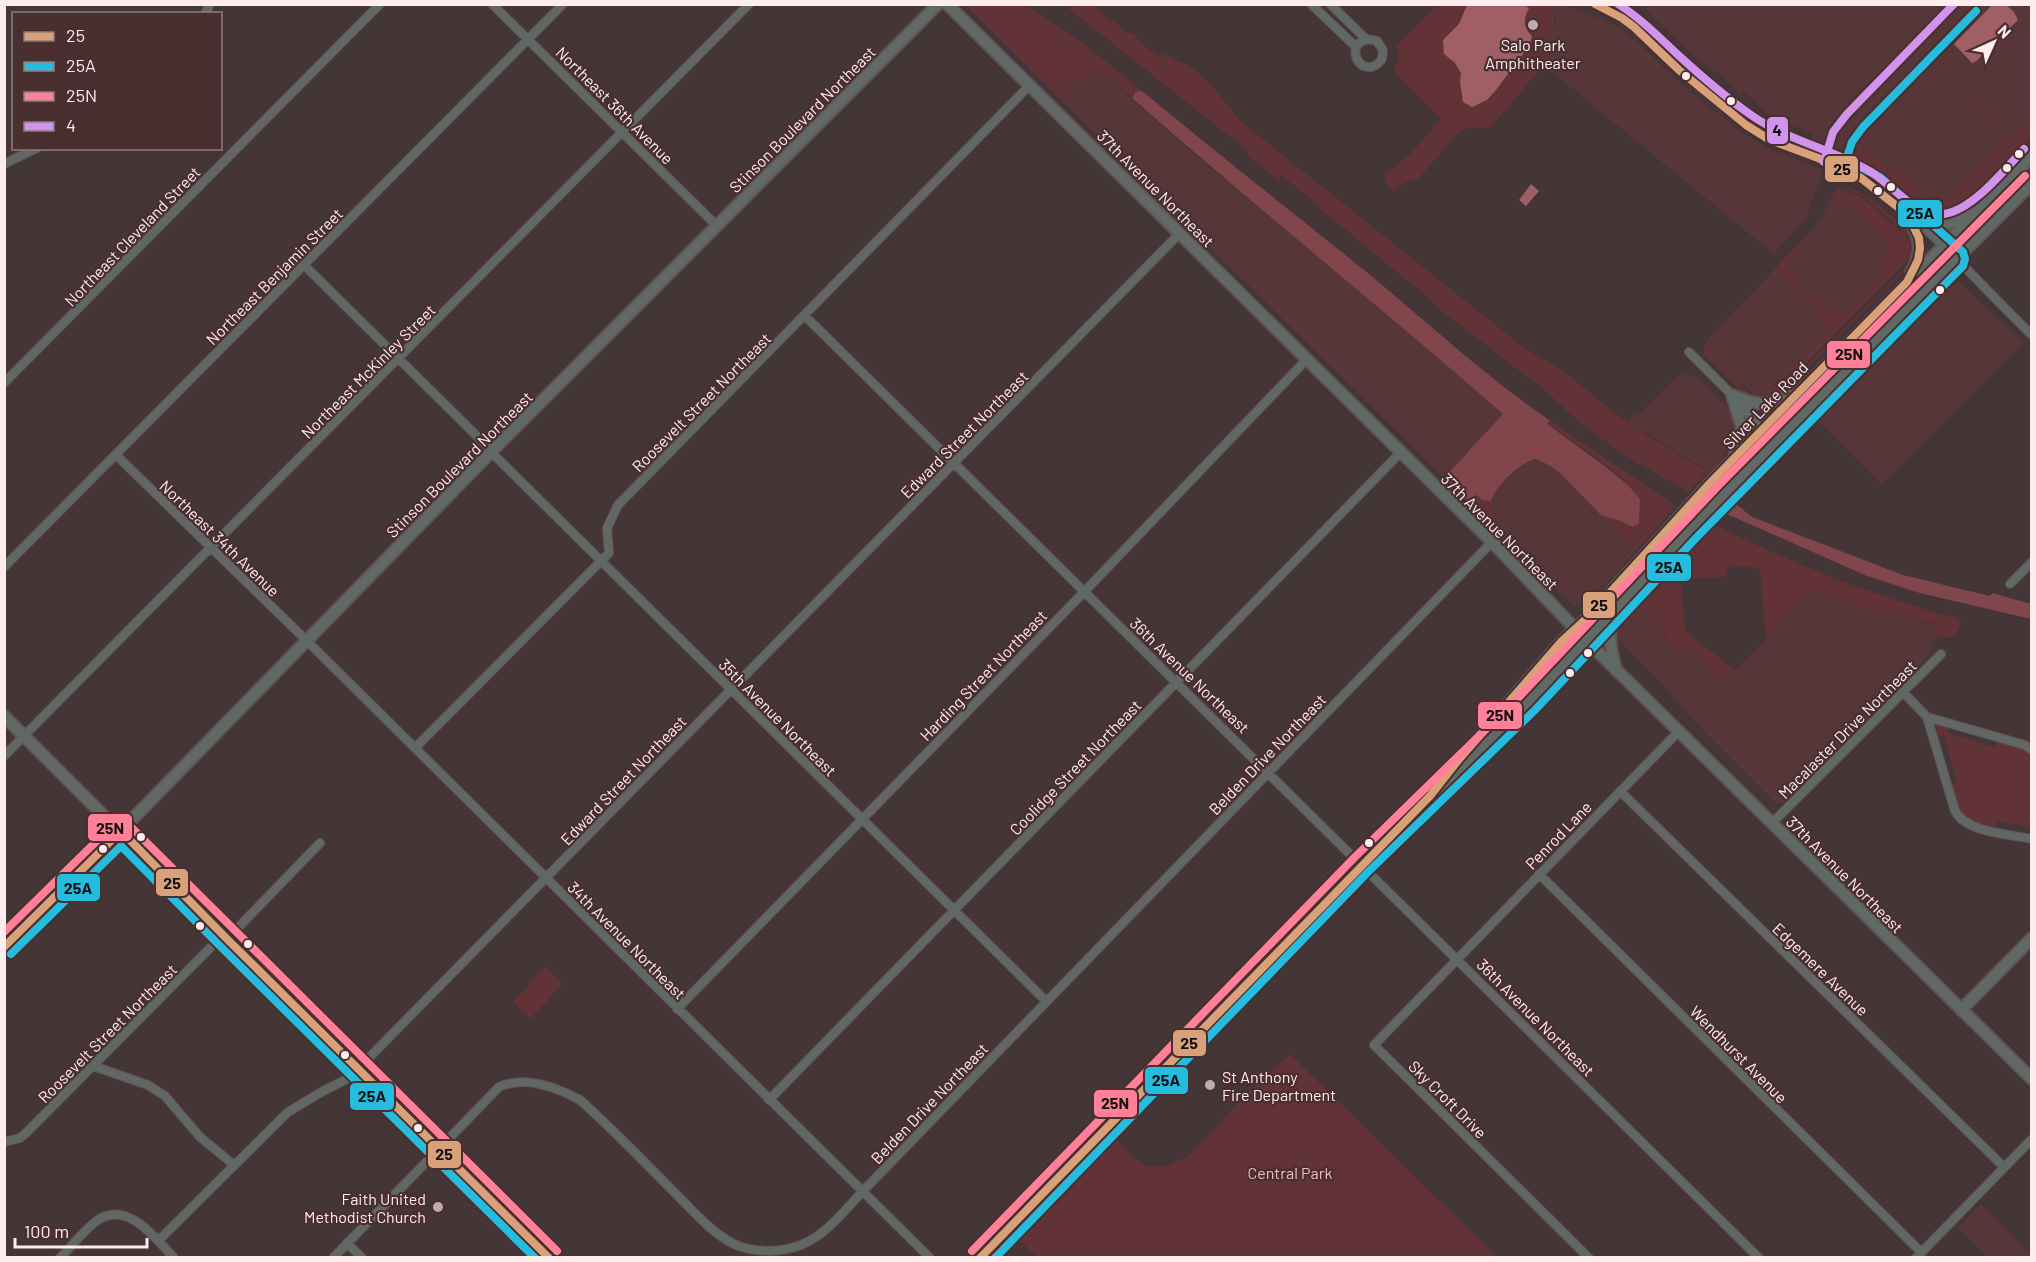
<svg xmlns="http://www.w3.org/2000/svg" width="2036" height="1262" viewBox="0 0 2036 1262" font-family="Barlow,sans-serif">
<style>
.built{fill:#563638}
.green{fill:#613337}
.forest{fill:#81464b}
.water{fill:#9f5f64}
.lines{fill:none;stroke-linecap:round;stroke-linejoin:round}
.street-casing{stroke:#605454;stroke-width:10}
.secondary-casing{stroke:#605454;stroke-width:14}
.street{stroke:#616764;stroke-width:8}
.secondary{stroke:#606965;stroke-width:10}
.bus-1-casing{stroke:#4a2f30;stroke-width:12}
.bus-2-casing{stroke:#4a2f30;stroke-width:12}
.bus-3-casing{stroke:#4a2f30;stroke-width:12}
.bus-4-casing{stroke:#4a2f30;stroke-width:12}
.bus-1{stroke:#d9a179;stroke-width:8}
.bus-2{stroke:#26bcdd;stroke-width:8}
.bus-3{stroke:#ff8098;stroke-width:8}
.bus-4{stroke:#d193ec;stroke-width:8}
.poi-dot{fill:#beacad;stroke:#4a2f30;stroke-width:2}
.bus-dot{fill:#ffeced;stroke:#4a2f30;stroke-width:2}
.labels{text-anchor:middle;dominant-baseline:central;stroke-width:4.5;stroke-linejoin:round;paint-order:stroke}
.poi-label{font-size:16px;fill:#ffeced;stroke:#4a2f30}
.street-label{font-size:16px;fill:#ffeced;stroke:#4a2f30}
.park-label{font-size:16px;fill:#f7b9bc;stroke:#4a2f30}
.line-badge{stroke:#4a2f30;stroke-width:2}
.pale-badge-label{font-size:16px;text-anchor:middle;font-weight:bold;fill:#111}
</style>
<rect width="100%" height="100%" fill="#443536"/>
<path class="built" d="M1552 5H1568L1616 25 1639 43 1679 82 1741 132 1772 150 1821 169 1822 176 1805 219 1774 254 1552 72 1537 65 1543 53 1542 46 1548 39 1556 22Z
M1641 5H2031V137L1953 216 1950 219H1937L1891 181 1867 164 1828 146 1824 149 1812 145 1813 134 1769 116 1745 92 1741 96 1724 78 1697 59Z
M1101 72 1200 159 1413 335 1504 414 1444 478 1060 99 1083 75 1092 81Z
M1839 188 1861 197 1904 234 1912 244 1911 257 1772 397V395L1762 397 1755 396 1709 351 1713 344 1708 341 1705 342 1809 233 1823 215 1833 195Z
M1955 278 2024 343 1882 485 1814 417 1928 303 1944 283Z
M1686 374 1699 379 1734 414 1738 430 1734 442 1711 473 1629 422 1632 416 1641 413 1678 376Z
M1537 459 1552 467 1560 473 1637 550 1585 606H1573L1493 526 1495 518 1491 508V501L1496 489 1523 463Z
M1814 590 1891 618 1893 614 1936 625 1937 635 1940 637 1934 642 1928 657 1784 802 1777 805 1706 734 1656 678 1619 641 1616 636V625L1621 615 1635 600 1657 625 1664 637 1682 655 1690 647 1724 681Z
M1981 1204 2031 1254V1257H1988L1958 1228Z"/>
<path class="green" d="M966 5H1026L1085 45 1142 91 1134 94 1132 98 1101 72 1090 81 1083 76 1060 99Z
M1064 5H1094L1107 19 1116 22 1124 31 1134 34 1147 48 1159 55H1166L1191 67 1210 83 1240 121 1522 346 1567 374 1611 410 1650 437 1708 472 1688 492 1636 462 1583 426 1548 393 1437 307 1430 299 1321 210 1308 196 1280 175 1279 181 1249 156 1247 150Z
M1437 5H1552C1557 21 1554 34 1542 46L1543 53 1537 65 1542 67 1491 127 1464 129 1455 136 1419 178 1404 183 1393 192 1385 183V175L1413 151 1441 119 1393 71C1397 63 1402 54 1395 46Z
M1971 94H1974L1976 96 1972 102 2009 138 2031 116V136L1950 218 1937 219 1931 216 1878 172 1848 156C1845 149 1846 142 1853 138L1861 143 1859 148 1900 171 1933 203 1939 198 1944 203 2006 140 1969 104 1968 100Z
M1845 187C1863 188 1905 224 1913 240L1864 197Z
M1840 188 1861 197 1904 234 1912 244 1911 257 1774 396H1755L1753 394 1755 393 1760 396 1769 393 1794 367 1790 361 1797 364 1829 332 1822 326V314L1778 269 1779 264 1799 244H1802L1803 247C1798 252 1792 256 1790 262 1785 276 1821 303 1831 313L1842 309 1847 312 1885 274 1881 268 1886 261 1888 253 1884 240 1851 208 1832 204 1831 198 1835 191Z
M1912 260 1909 266 1782 394 1776 397Z
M1708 341 1714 346 1709 351 1753 397 1762 399 1770 397 1771 399 1764 401 1746 396 1704 354V346Z
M1549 420 1676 506 1637 550 1602 516 1619 520 1639 514 1640 499C1619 469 1576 445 1546 423Z
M1477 495 1483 500 1491 501V508L1495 518 1493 526 1467 500Z
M1709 522C1789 562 1871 596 1958 618L1961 622 1959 629 1953 637H1940L1935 632 1936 624 1894 614 1892 618 1814 590 1766 638 1760 569 1742 566 1726 568 1727 576 1680 581 1686 632 1735 670 1724 681 1690 648 1682 655C1665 638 1651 618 1635 600Z
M1942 723 1949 726 1948 733 1994 747 1997 740 2022 749 2030 754 2031 828 1997 820 1994 828C1961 819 1960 817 1951 785L1957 782 1944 735 1937 736V726Z
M545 967 563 984 530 1019 513 1001Z
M1290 1054 1497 1257 1038 1258 1019 1240 1020 1236 1116 1139 1138 1161 1149 1166 1168 1165 1188 1156 1251 1090Z"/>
<path class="forest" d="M1142 91C1217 153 1293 213 1369 274 1428 323 1485 376 1549 420L1547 424 1602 464 1628 485 1640 499 1639 523 1633 527 1619 520 1602 516 1560 473 1552 467 1537 459C1521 461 1496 485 1491 501L1483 500 1476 495 1467 500 1444 478 1503 414C1381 307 1254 206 1132 98L1136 92Z
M1731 500 1752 517 1903 575 1990 596 1992 593 2031 604V619L1920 593 1867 576 1727 514 1721 510Z"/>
<path class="water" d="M1514 4 1516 6 1524 5 1529 8C1523 19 1523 27 1532 36L1529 46 1496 90 1487 100 1472 107 1463 102 1460 82 1461 73 1455 63 1444 54 1443 40 1459 24 1467 5Z
M1993 4 2006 5 2014 12 2018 20 1975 62 1972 63 1954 44Z
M1531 184 1539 191 1526 206 1519 200Z"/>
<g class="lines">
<defs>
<path id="street" d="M492 4 717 226
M1311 4 1356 47C1352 65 1371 75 1382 59L1383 50 1377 41C1368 38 1361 39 1356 47
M1330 4 1366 39
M1594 4C1630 19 1651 45 1679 71 1700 89 1723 109 1746 125 1784 153 1834 158 1873 186 1932 228 1980 285 2032 335
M205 14 210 4
M4 164 37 148
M304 265 492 451
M805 316 1759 1258
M1689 352 1732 395
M4 383 380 4
M491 452 1046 1001
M116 455 306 640 930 1258
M4 567 563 4
M2010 584 2032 562
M1903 692 1927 717 2025 745 2032 750
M1927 717 1955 811C1967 833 2009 834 2032 839
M415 748 609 553 607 528 618 505 1030 85
M4 756 749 4
M1620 791 2004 1167
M1772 823 1941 654
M1539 874 1921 1252
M227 939 320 843
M677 1009 1085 591 1307 359
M93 1066 148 1085 165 1096 200 1137 234 1165
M769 1100 1401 452
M4 1142 20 1138 26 1133 223 935
M158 1241 288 1112 325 1090 349 1078 1180 233
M347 1243 362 1258
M60 1258C72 1246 87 1226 101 1218 130 1203 156 1239 174 1258
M333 1258 499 1087C525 1075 556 1087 580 1100 614 1130 646 1164 678 1196 695 1213 712 1233 734 1244 754 1253 780 1253 801 1245 826 1235 845 1210 863 1191L1492 542
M1589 1258 1374 1045 1679 731
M1916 1258 2032 1139"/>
<path id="secondary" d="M947 4 1492 542 1586 640 2032 1079
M1908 215C1934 225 1944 230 1969 214
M1908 215C1919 239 1924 248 1911 273
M1732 395C1756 405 1767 409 1790 393
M1733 398 1742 428 1735 455
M1735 398C1755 418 1767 427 1758 457
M1616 670C1611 648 1606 633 1616 613
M4 716 227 939 550 1258
M1445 776 1562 641 1586 619 1710 483 2032 156
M4 947 112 840 491 452 938 4
M1961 1010 2032 938
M980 1258 1362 864 1430 796 1467 764 1528 703 1726 492 2032 183"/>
</defs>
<use href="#street" class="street-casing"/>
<use href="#secondary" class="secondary-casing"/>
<use href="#street" class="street"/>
<use href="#secondary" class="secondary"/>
<defs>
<path id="bus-1" d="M4 947 121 831 227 939 549 1258
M980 1258 1430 796 1460 758 1562 641 1586 619 1710 483 1907 282 1918 260 1920 248 1919 238 1908 215 1861 178 1818 158 1770 140 1746 125 1679 70 1634 27 1622 18 1595 4"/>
<path id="bus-2" d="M11 954 121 846 220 946 535 1258
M995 1258 1369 871 1535 710 1696 538 1963 266 1965 259 1963 252 1880 177 1846 160 1852 142 1863 127 1976 11"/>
<path id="bus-3" d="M4 932 114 824 120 821 126 822 557 1251
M972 1251 1355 857 1520 696 1719 485 2025 176"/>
<path id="bus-4" d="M1618 4C1640 18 1658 36 1677 54 1701 76 1725 97 1751 115 1788 141 1833 149 1871 172 1893 185 1914 217 1944 214 1973 210 2005 169 2024 149
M1824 162 1833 132 1847 114 1954 4"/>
</defs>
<use href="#bus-1" class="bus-1-casing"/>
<use href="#bus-2" class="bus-2-casing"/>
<use href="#bus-3" class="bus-3-casing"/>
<use href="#bus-4" class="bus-4-casing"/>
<use href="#bus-1" class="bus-1"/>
<use href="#bus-2" class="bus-2"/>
<use href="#bus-3" class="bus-3"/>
<use href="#bus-4" class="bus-4"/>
</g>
<g class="poi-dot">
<circle cx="1533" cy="25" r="6"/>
<circle cx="1210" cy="1085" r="6"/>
<circle cx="438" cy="1207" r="6"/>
</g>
<g class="bus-dot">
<circle cx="1686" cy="76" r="5"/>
<circle cx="1731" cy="101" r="5"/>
<circle cx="2019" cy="154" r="5"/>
<circle cx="2007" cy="168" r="5"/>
<circle cx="1891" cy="187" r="5"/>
<circle cx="1878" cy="191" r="5"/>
<circle cx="1940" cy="290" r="5"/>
<circle cx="1588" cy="653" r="5"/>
<circle cx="1570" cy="673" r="5"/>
<circle cx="141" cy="837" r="5"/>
<circle cx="1369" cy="843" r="5"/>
<circle cx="103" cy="849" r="5"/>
<circle cx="200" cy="926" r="5"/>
<circle cx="248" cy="944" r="5"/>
<circle cx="345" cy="1055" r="5"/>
<circle cx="418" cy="1128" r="5"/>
</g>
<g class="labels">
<g class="poi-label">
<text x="1533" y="44">Salo Park<tspan x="1533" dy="18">Amphitheater</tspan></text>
<text x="1222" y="1076" text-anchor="start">St Anthony<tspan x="1222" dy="18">Fire Department</tspan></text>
<text x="426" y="1198" text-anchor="end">Faith United<tspan x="426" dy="18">Methodist Church</tspan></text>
</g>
<g class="street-label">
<text transform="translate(615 105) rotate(45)">Northeast 36th Avenue</text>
<text transform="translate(802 119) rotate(-45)">Stinson Boulevard Northeast</text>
<text transform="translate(1156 188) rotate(45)">37th Avenue Northeast</text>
<text transform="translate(132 236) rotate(-46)">Northeast Cleveland Street</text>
<text transform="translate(274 276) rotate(-45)">Northeast Benjamin Street</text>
<text transform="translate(368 371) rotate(-45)">Northeast McKinley Street</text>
<text transform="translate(701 402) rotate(-45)">Roosevelt Street Northeast</text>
<text transform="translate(1765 405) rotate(-46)">Silver Lake Road</text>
<text transform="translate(964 434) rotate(-45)">Edward Street Northeast</text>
<text transform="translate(459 464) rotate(-45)">Stinson Boulevard Northeast</text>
<text transform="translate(1500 531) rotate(45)">37th Avenue Northeast</text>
<text transform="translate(220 538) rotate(44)">Northeast 34th Avenue</text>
<text transform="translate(983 675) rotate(-46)">Harding Street Northeast</text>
<text transform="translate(1190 675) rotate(44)">36th Avenue Northeast</text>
<text transform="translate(778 717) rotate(45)">35th Avenue Northeast</text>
<text transform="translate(1847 729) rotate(-45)">Macalaster Drive Northeast</text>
<text transform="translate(1267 754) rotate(-46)">Belden Drive Northeast</text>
<text transform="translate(1075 767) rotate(-46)">Coolidge Street Northeast</text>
<text transform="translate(623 780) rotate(-46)">Edward Street Northeast</text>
<text transform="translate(1558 835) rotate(-46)">Penrod Lane</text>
<text transform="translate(1845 874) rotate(45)">37th Avenue Northeast</text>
<text transform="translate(627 940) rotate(45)">34th Avenue Northeast</text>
<text transform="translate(1821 969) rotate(44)">Edgemere Avenue</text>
<text transform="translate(1536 1017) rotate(45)">36th Avenue Northeast</text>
<text transform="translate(107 1033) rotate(-45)">Roosevelt Street Northeast</text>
<text transform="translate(1739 1054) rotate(45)">Wendhurst Avenue</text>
<text transform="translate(1448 1099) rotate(45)">Sky Croft Drive</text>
<text transform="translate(929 1103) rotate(-46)">Belden Drive Northeast</text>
</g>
<g class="park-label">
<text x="1290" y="1172">Central Park</text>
</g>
</g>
<g class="line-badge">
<rect x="1766" y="116" width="23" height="29" rx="6" fill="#d193ec"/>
<rect x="1824" y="155" width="35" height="28" rx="6" fill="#d9a179"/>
<rect x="1897" y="199" width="46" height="29" rx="6" fill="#26bcdd"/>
<rect x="1826" y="340" width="45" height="29" rx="6" fill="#ff8098"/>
<rect x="1646" y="553" width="46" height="29" rx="6" fill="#26bcdd"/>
<rect x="1582" y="591" width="34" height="28" rx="6" fill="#d9a179"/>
<rect x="1477" y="701" width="46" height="29" rx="6" fill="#ff8098"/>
<rect x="87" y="813" width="46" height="29" rx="6" fill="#ff8098"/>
<rect x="155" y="868" width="34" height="29" rx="6" fill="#d9a179"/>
<rect x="56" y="873" width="45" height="29" rx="6" fill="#26bcdd"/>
<rect x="1172" y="1029" width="35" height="28" rx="6" fill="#d9a179"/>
<rect x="1144" y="1066" width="45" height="29" rx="6" fill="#26bcdd"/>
<rect x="349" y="1082" width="46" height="29" rx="6" fill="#26bcdd"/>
<rect x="1093" y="1089" width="45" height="29" rx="6" fill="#ff8098"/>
<rect x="427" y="1140" width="35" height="29" rx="6" fill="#d9a179"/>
</g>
<g class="pale-badge-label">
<text x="1777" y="136">4</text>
<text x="1842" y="175">25</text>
<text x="1920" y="219">25A</text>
<text x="1849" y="360">25N</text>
<text x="1669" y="573">25A</text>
<text x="1599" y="611">25</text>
<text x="1500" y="721">25N</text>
<text x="110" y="834">25N</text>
<text x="172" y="889">25</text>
<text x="78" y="894">25A</text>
<text x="1189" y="1049">25</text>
<text x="1166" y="1086">25A</text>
<text x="372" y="1102">25A</text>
<text x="1115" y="1109">25N</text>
<text x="444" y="1160">25</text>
</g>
<rect width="2036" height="1262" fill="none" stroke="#ffeced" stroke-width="12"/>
<rect x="12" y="12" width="210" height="138" fill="#4a2f30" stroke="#927b7c" stroke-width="1.5"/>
<rect x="24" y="32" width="30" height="9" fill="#d9a179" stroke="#927b7c" stroke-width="1.5"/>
<text x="66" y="42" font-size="18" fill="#ffeced">25</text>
<rect x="24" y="62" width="30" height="9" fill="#26bcdd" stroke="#927b7c" stroke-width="1.5"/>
<text x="66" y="72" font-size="18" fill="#ffeced">25A</text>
<rect x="24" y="92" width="30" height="9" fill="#ff8098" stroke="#927b7c" stroke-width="1.5"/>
<text x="66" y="102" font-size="18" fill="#ffeced">25N</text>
<rect x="24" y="122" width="30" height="9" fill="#d193ec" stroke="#927b7c" stroke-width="1.5"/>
<text x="66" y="132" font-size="18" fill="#ffeced">4</text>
<g transform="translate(1994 42) rotate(45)" stroke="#4a2f30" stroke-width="4.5" paint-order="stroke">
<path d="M0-4.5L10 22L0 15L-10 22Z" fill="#ffeced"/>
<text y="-9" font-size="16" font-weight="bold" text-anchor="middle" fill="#ffeced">N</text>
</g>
<path d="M15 1238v9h132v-9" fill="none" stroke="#ffeced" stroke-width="3"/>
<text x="24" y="1238" font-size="18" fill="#ffeced" stroke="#4a2f30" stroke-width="4.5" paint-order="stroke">100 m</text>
</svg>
